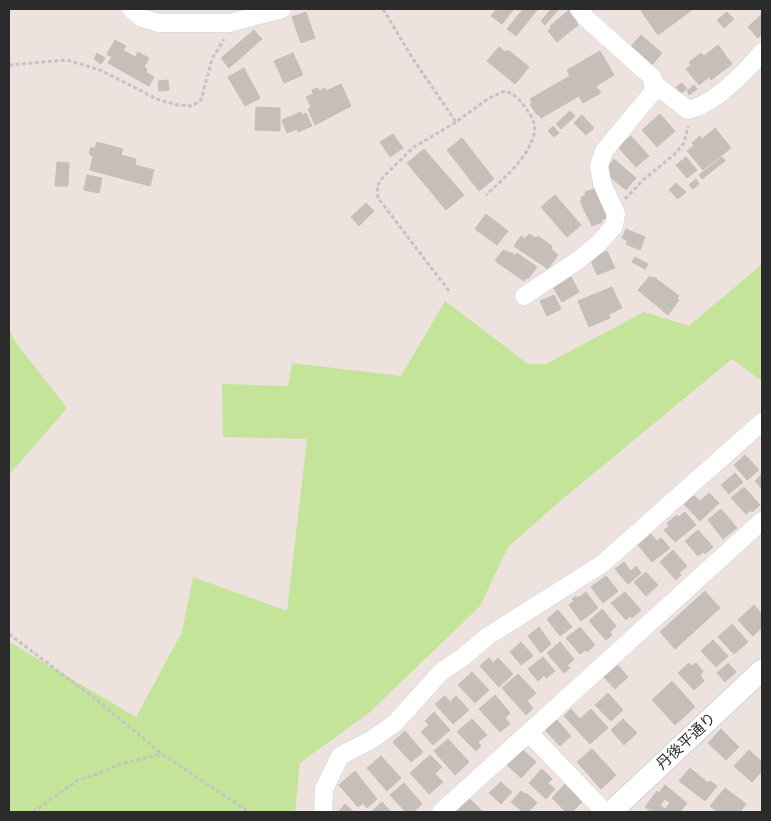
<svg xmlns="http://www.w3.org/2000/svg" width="771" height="821" viewBox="0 0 771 821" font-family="Signika,'Noto Sans JP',sans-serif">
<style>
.green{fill:#c4e499}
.building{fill:#c6beb9;stroke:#c9beb7;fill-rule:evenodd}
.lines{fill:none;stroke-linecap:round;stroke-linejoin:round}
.minor-casing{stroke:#cbd3dd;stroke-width:19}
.tertiary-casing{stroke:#cbd3dd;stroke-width:23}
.path{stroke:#c4c4c4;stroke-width:3;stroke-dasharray:4 2.5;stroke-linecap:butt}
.minor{stroke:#fff;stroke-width:18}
.tertiary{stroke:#fff;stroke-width:21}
.labels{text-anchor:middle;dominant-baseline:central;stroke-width:4;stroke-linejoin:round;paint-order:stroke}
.street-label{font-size:15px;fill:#2b2b2b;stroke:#fff}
</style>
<rect width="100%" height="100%" fill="#ede2dd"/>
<path class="green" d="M762 264V381L732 359 565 497 508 547 480 606 370 712 300 763 295 812H9V642L136 717 182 632 193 577 287 611 307 439 223 437 222 384 288 386 292 363 401 376 445 301 528 364H546L644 312 689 326Z
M9 330 17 344 67 408 9 475Z"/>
<path class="building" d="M497 9H514L502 24 491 16Z
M523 9H538L516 36 507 29Z
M551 9H559L545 25 541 21Z
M644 9H693L658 35 641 11Z
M569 10 577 21 576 22 578 25 557 42 548 31 551 28 550 26Z
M306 12 315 38 301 43 292 17Z
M727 12 734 19 724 28 717 20Z
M762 14V34L758 38 748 27Z
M254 30 262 39 229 68 221 58Z
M641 35 662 53 652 65 631 46Z
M115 40 126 46 123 50 135 57 138 52 149 58 144 67 147 69 146 72 154 77 149 86 108 63 112 57 107 54Z
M718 45 732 64 711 80 709 77 699 85 686 69 691 65 689 62 701 53 704 56Z
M499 47 506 52 508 50 529 67 515 84 487 61Z
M600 51 614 75 596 86 601 93 583 103 579 96 541 118 539 114 537 115 530 104 532 103 530 99 570 76 567 70Z
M97 53 105 58 101 64 94 59Z
M293 53 303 75 284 83 274 61Z
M244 68 260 98 245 106 228 77Z
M168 80 169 90 159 91 158 81Z
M682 83 687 89 681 93 676 87Z
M341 84 351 106 315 125 308 109 311 107 306 97 313 94 312 90 318 88 319 91 325 88 326 91Z
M694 85 697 89 689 95 687 91Z
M256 107 280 108V131L255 130Z
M570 111 575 116 561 129 556 124Z
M301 112 302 115 306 113 312 126 298 132 297 129 287 133 282 120Z
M660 114 675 131 657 147 642 130Z
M582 115 594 128 586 135 574 123Z
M553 126 559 133 554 137 548 131Z
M715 128 731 148 703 170 687 151 694 145 692 143 700 136 702 139Z
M393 134 403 148 390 157 380 142Z
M631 136 649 156 636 167 618 147Z
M462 138 494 179 479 191 447 150Z
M97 142 123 149 121 155 136 159 135 165 154 170 150 186 90 170 93 156 89 154 91 147 95 149Z
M424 149 464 195 446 210 407 163Z
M686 157 697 170 687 178 676 165Z
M722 157 725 161 702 179 699 175Z
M614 159 636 178 626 190 604 172Z
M57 162 69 163 68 186H55Z
M87 175 102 178 99 193 84 190Z
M696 179 699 184 693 189 689 185Z
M676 183 686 192 678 199 669 190Z
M596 188 607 218 601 220 602 222 592 226 580 201H582L581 197 586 195 585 192Z
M555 195 581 225 567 237 541 207Z
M366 203 374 211 359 226 351 217Z
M486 214 508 231 497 245 475 229Z
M626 229 645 237 640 250 626 244 628 241 622 238Z
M529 234 536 238 538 236 552 246 551 249 558 255 548 269 514 246 521 236 525 239Z
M503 250 516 255 517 253 537 267 528 279 526 278 524 281 495 261Z
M607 251 615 268 597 275 590 258Z
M635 257 648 264 645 269 632 262Z
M650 276 652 278 654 277 679 296 677 298 679 300 668 315 638 290Z
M571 277 579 292 562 302 553 287Z
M612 287 622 308 609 314 610 318 589 327 578 301Z
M554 295 561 309 547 316 540 301Z
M745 455 759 470 747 480 734 465Z
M735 473 743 482 729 494 721 485Z
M762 474V489L755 481Z
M744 487 760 505 752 512 751 510 746 514 731 498Z
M709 493 719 503 700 521 684 504 693 495 700 501Z
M721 509 737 528 723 539 708 520Z
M685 512 696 525 675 542 664 530 669 526 667 523 677 515 679 517Z
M698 530 713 547 705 554 703 552 698 556 685 541Z
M651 534 657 541 661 538 670 548 652 562 638 545Z
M673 550 687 566 679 573 681 575 676 580 660 562Z
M624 562 631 571 636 566 641 573 628 584 615 569Z
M646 572 658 585 646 596 634 582Z
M606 576 618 591 603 603 591 587Z
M705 591 720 608 675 649 660 632Z
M586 592 598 608 581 621 569 605 574 601 572 599 576 596 578 598Z
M625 592 641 610 632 618 630 616 626 620 611 603Z
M754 605 762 614V627L753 636 738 620Z
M602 609 616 626 610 632 612 635 606 640 589 621Z
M558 610 572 627 560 636 547 619Z
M732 624 748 642 734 654 718 637Z
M539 627 551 644 541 653 528 636Z
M580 627 595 645 587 652 586 650 580 654 566 638Z
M713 640 728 656 716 667 701 651Z
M521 642 533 656 521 665 510 652Z
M560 642 574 659 567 666 570 668 564 673 547 653Z
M543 657 555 671 546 678 544 675 538 681 528 669Z
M489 658 493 663 498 658 513 674 499 687 480 666Z
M616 663 628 677 615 689 603 676Z
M689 663 692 666 696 663 703 671 700 675 704 681 694 690 678 673Z
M728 663 736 672 725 682 717 673Z
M472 672 489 690 475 703 458 685Z
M518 674 536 693 527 701 533 708 526 715 502 688Z
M672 681 695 707 675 725 652 700Z
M608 693 623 710 611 721 595 705Z
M495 695 510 713 505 718 510 724 500 732 479 709Z
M445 696 450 702 456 696 469 710 453 724 435 704Z
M571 709 580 719 591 709 608 728 590 744 564 716Z
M434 712 450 730 433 745 421 732 429 725 425 721Z
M472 719 487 735 478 742 481 746 476 751 457 732Z
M556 719 571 736 560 746 545 730Z
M623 719 637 733 624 745 611 730Z
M721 729 739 747 726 760 708 743Z
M405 731 423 752 411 762 393 742Z
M448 739 469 762 455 775 434 751Z
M522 749 536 762 521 778 507 765Z
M592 749 616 775 601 789 577 762Z
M749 750 762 762V771L752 782 734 766Z
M430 755 442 767 435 774 443 782 429 794 410 773Z
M381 756 401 778 387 791 367 768Z
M690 768 708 783 710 781 717 786 705 801 679 781Z
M542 769 552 779 548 783 555 789 546 799 529 783Z
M355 771 377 799 367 808 363 803 358 807 339 785Z
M501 782 512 792 501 804 489 793Z
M404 783 422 804 413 812 411 810 406 812 390 795Z
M565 784 583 801 572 812H566L552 798Z
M665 785 687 803 680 812 678 810 676 812H652L645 807 657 791 659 793ZM665 799 670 803 665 809 660 805Z
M725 788 746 804 740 812H718L710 806Z
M521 791 525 794 526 793 537 803 528 812H523L511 802Z
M469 798 483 812H456Z
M382 802 391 812H371Z
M345 804 354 812H338Z"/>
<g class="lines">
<defs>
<path id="minor" d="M131 9 142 18 158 23H230L282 9
M653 83 688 110C715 104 744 73 762 52
M524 296 577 261 598 244 614 226 616 214 602 183 599 166 604 151 653 92V78L587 19 579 9
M529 733 605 812
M323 812 324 789 340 756 371 740 395 723 441 672 463 657 488 636 602 564 762 422
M441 812 762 521"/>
<path id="tertiary" d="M611 812 762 670"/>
</defs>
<use href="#minor" class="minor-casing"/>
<use href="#tertiary" class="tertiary-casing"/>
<path class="path" d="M383 9 413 59 456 122
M9 65 67 60 100 70 159 100 178 105 192 106 201 100 212 59 224 39
M625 199 643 180 674 155 684 143 688 126
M449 291 378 198 377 186 384 176 414 147 456 122 489 98 505 91C515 94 521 101 527 110 529 113 532 117 533 120 543 146 502 180 486 195
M9 634 103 705 162 754 249 812
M33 812 78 780 102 772 118 765 161 754"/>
<use href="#minor" class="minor"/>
<use href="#tertiary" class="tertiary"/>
</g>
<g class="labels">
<g class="street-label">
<text transform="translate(686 741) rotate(-43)">丹後平通り</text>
</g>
</g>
<rect width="771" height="821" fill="none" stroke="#2b2b2b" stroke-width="20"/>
</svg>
